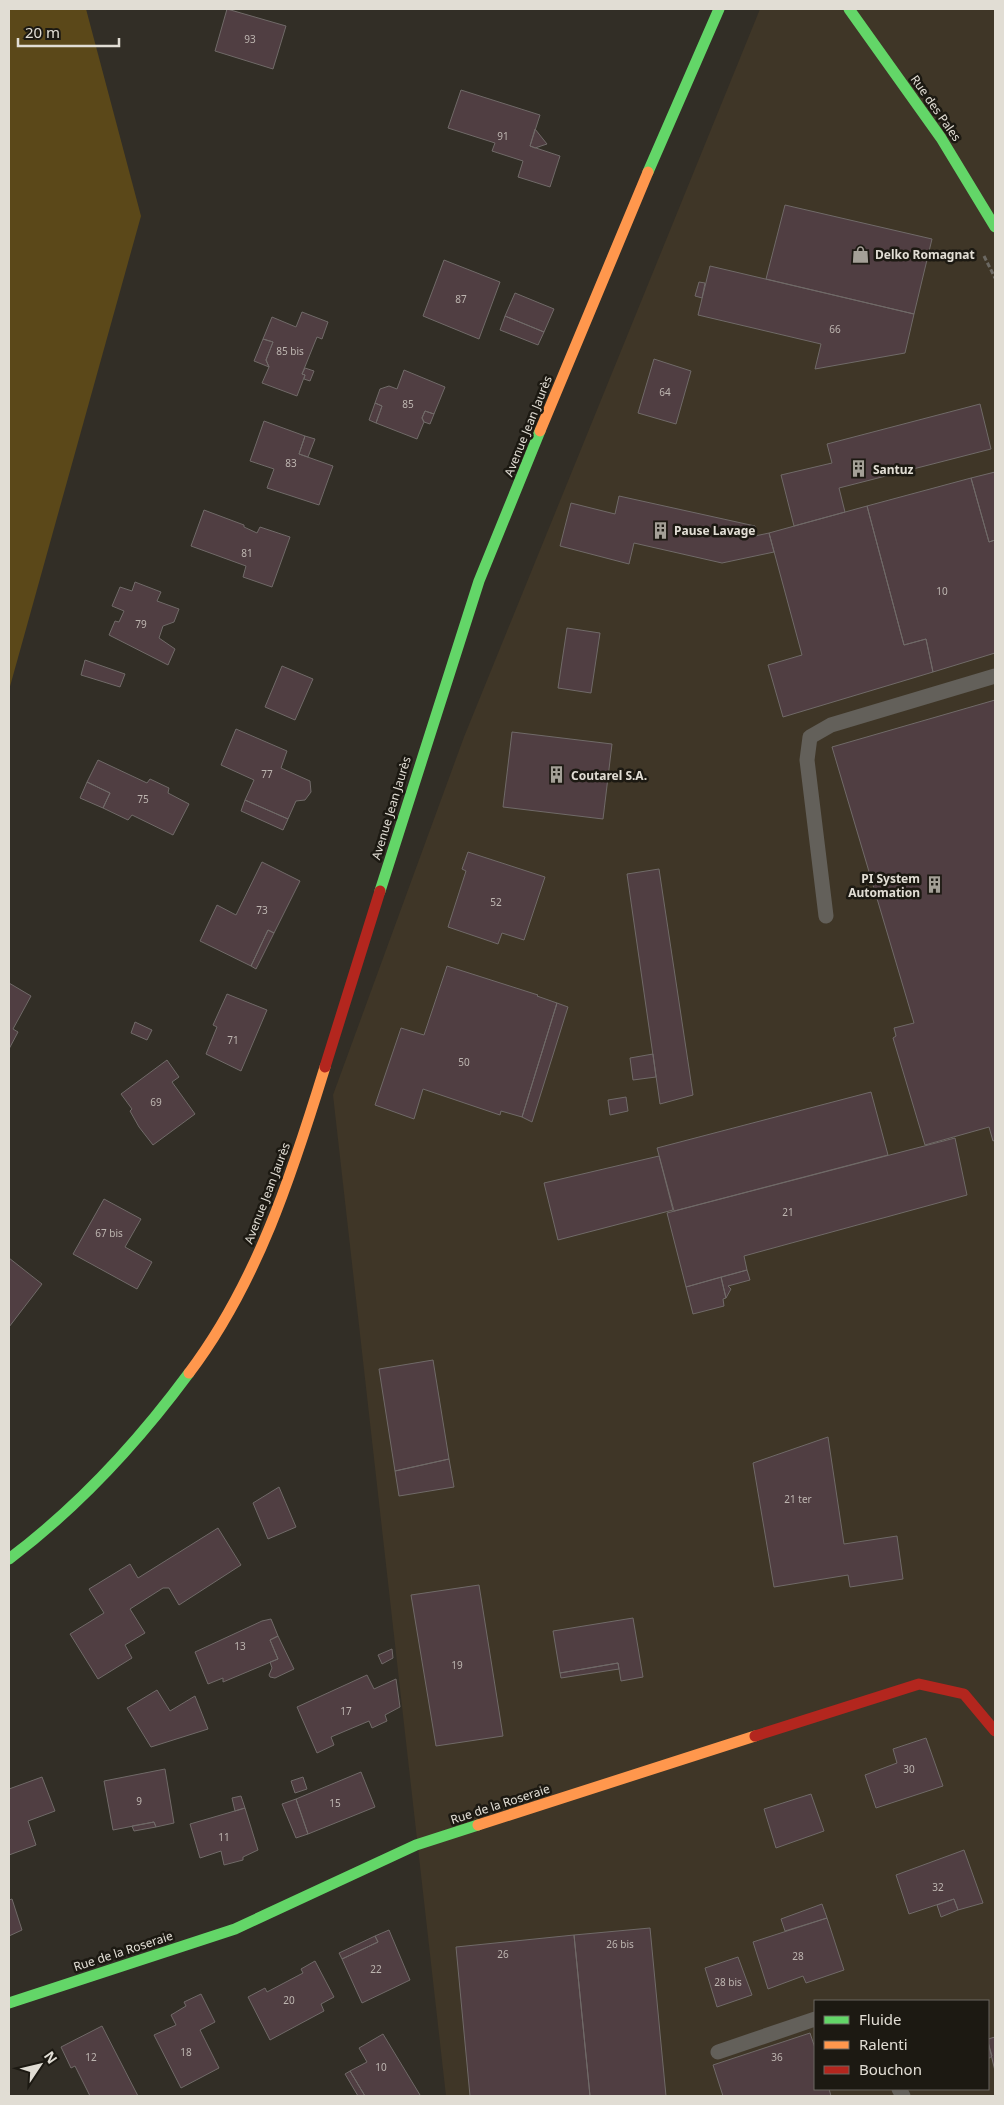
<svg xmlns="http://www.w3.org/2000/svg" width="1004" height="2105" viewBox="0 0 1004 2105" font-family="'Noto Sans',sans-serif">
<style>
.industrial{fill:#3f3627;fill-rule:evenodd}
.green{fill:#5b4819}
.building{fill:#503e42;stroke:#706a68}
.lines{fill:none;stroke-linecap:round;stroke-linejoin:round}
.path{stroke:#6b6862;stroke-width:3;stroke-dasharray:5 2.5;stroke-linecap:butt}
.lane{stroke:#63605a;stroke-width:15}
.fast{stroke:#63d668;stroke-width:11}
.slow{stroke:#ff974d;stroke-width:11}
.jam{stroke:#b3261e;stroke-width:11}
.labels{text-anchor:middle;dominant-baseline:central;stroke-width:5;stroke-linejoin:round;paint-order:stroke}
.number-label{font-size:10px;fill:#bdb5b0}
.street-label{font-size:12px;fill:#e1ddd4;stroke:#1c1912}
.poi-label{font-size:12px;font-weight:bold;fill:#e1ddd4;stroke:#1c1912;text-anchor:start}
</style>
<rect width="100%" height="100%" fill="#322e26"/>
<path class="industrial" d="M760 9H995V2096H446L333 1095 464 737ZM815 2001H988V2089H815Z"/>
<path class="green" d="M9 9H86L141 216 9 690Z"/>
<path class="building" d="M227 9 286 26 273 69 215 51Z
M461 90 540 115 530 146 560 156 550 187 518 177 523 161 492 151 495 143 448 128Z
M535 129 547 144 535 148 530 146Z
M785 205 932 239 914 314 766 279Z
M444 260 500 282 479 339 423 316Z
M710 266 914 314 905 353 815 369 821 344 698 315Z
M699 282 705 283 702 298 695 296Z
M515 293 554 309 544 332 505 316Z
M302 312 328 322 322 339 317 337 302 374 305 375 297 396 262 383 269 367 266 360 273 342 263 339 272 317 296 327Z
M505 316 544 332 538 345 500 330Z
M263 339 273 342 266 360 269 367 254 361Z
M654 359 691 371 676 424 638 413Z
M305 368 314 371 310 381 304 379 305 375 302 374Z
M404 370 445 387 434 414 425 411 422 418 424 422 417 439 376 423 382 406 375 403 380 389 389 386 397 389Z
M375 403 382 406 376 423 369 420Z
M980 404 991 449 839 488 845 512 794 526 781 475 832 463 827 444Z
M425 411 434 414 430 424 424 422 422 418Z
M264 421 305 436 299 454 333 466 319 505 267 488 274 469 250 461Z
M305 436 315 439 308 457 299 454Z
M995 472V540L989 542 971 478Z
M971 478 989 542 995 540V653L933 672 926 639 904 645 867 506Z
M619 496 755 526V536L769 533 774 552 722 563 634 543 629 564 560 546 571 503 615 514Z
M867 506 904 645 926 639 933 672 783 717 768 665 802 655 769 533Z
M204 510 244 525V527L257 533 260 527 290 537 272 587 243 577 246 566 191 546Z
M135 582 161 592 157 601 179 609 174 622 163 626 159 638 175 649 168 665 109 635 115 621 119 622 124 611 112 606 120 587 132 591Z
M567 628 600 633 591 693 558 688Z
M85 660 125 674 120 687 81 675Z
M282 666 313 679 295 720 265 707Z
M995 700V1140L993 1141 989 1127 925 1145 893 1038 896 1036 894 1028 914 1023 832 747Z
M236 729 287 751 281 768 310 781 311 792 305 800 296 801 288 819 245 800 254 780 221 765Z
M512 732 612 744 603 819 503 807Z
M98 760 147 783 150 779 169 788 168 793 189 804 173 835 132 815 128 820 103 808 110 793 87 782Z
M87 782 110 793 103 808 80 798Z
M245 800 288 819 283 830 241 811Z
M468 852 545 877 524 940 502 933 498 944 448 927 466 871 462 869Z
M262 862 300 881 274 933 268 930 251 966 200 941 217 905 236 915Z
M659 869 693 1095 660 1104 627 874Z
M268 930 274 933 256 969 251 966Z
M447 966 538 995 537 996 557 1003 522 1117 501 1111 500 1115 423 1089 414 1119 375 1105 401 1028 424 1035Z
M9 983 31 996 13 1029 18 1032 9 1049Z
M227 994 267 1010 241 1071 206 1054 217 1027 213 1025Z
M557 1003 568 1007 532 1122 522 1117Z
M135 1022 152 1030 147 1040 131 1033Z
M653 1054 656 1077 633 1080 630 1058Z
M167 1060 179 1077 172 1082 195 1114 153 1145 139 1127 130 1111 132 1109 121 1094Z
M871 1092 888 1155 674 1211 657 1148Z
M626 1097 628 1111 610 1115 608 1100Z
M955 1138 967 1195 744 1256 747 1270 686 1287 667 1213Z
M659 1156 673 1210 558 1240 544 1183Z
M104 1199 141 1219 125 1247 152 1262 137 1289 73 1254Z
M9 1258 42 1284 9 1327Z
M747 1270 750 1280 728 1286 731 1289 726 1298 721 1277Z
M721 1277 726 1298 723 1299 724 1306 693 1314 686 1287Z
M433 1360 449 1459 395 1471 379 1369Z
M828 1437 844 1544 897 1536 903 1579 850 1587 848 1575 774 1587 753 1463Z
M449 1459 454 1487 399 1496 395 1471Z
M279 1487 296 1527 268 1539 253 1503Z
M218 1528 241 1565 179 1605 169 1588H163L130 1609 145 1633 125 1645 132 1658 98 1679 70 1634 104 1613 89 1589 130 1564 138 1578Z
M479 1585 503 1736 436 1746 411 1595Z
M633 1618 643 1677 621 1681 618 1663 560 1673 553 1631Z
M271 1619 278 1636 270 1640 278 1659 223 1682V1678L208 1684 195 1652 262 1621Z
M278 1636 294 1669 275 1678 270 1677 269 1675 272 1668 270 1662 278 1659 270 1640Z
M392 1649 393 1658 382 1664 378 1655Z
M618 1663 619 1669 561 1678 560 1673Z
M367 1675 374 1689 396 1679 400 1707 385 1715 387 1721 372 1728 369 1721 331 1737 334 1745 317 1753 297 1707Z
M157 1690 170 1711 195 1696 208 1729 151 1747 127 1708Z
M926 1738 943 1786 876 1808 865 1775 897 1763 893 1749Z
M165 1769 174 1823 156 1827 154 1822 113 1830 104 1781Z
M361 1772 375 1807 308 1834 296 1799Z
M42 1777 55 1811 28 1821 36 1845 9 1855V1789Z
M303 1777 307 1789 295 1793 291 1781Z
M811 1794 824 1831 776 1848 764 1809Z
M241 1796 245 1808 235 1811 232 1798Z
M296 1799 308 1834 296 1838 282 1804Z
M245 1808 258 1850 243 1857V1860L224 1865 221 1851 200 1858 190 1824Z
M154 1822 156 1827 134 1831 132 1826Z
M964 1850 983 1903 958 1910 954 1899 909 1914 896 1875Z
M12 1899 22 1930 9 1936V1900Z
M954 1899 958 1910 941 1917 937 1905Z
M822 1904 827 1918 785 1931 781 1919Z
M827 1918 844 1970 806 1983 803 1976 768 1989 753 1942Z
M650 1928 666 2096H590L574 1935Z
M389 1930 410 1980 362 2003 342 1959 378 1942 375 1936Z
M574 1935 590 2096H470L456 1947Z
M375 1936 378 1942 342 1959 339 1953Z
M738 1957 752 1995 717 2007 705 1968Z
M315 1961 334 1997 321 2004 324 2011 270 2040 248 1997 265 1988 267 1992 303 1973 301 1969Z
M201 1994 215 2022 200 2030 219 2068 181 2088 154 2035 176 2025 171 2015 186 2006 184 2002Z
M102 2026 138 2096H90L75 2066 71 2068 61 2047Z
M810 2033 815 2048V2089H829L831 2096H723L713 2065Z
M383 2034 420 2095 418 2096H365L350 2071 367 2062 359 2048Z
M995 2037V2071L988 2042V2039Z
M988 2042 992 2056 988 2059Z
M350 2071 365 2096H358L345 2074Z"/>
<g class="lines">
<path class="path" d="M984 256 995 278"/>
<path class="lane" d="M826 916 807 760 810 737 831 725 995 676
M718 2052 815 2019
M899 2089 903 2096"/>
<path class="fast" d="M849 9 941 138 995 227
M648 172 719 9
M380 891 479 581 540 431
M9 1559C78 1507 138 1442 189 1373
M9 2003 235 1929 416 1845 478 1825"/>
<path class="slow" d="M540 431 648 172
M189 1373C257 1283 292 1174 325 1067
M478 1825 755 1736"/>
<path class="jam" d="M325 1067 380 891
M755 1736 919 1684 964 1694 995 1731"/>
</g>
<defs>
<symbol id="shop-bare" viewBox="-9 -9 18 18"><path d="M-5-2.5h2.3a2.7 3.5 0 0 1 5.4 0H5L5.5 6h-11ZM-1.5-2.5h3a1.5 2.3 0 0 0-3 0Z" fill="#a4a097" stroke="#1c1912" stroke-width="2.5" paint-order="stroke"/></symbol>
<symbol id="building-bare" viewBox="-9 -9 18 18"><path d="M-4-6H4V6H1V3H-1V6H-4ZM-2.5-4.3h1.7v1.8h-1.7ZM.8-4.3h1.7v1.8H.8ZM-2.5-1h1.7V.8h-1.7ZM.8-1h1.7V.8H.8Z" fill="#a4a097" stroke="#1c1912" stroke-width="2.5" paint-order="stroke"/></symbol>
</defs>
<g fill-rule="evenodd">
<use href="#shop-bare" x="848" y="242" width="25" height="25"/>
<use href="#building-bare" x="846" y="456" width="25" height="25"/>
<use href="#building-bare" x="648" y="518" width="25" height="25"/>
<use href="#building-bare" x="544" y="762" width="25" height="25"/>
<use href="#building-bare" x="922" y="872" width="25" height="25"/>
</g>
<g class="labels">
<g class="number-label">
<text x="250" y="39">93</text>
<text x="503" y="136">91</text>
<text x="461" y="299">87</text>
<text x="835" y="329">66</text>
<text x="290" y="351">85 bis</text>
<text x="665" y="392">64</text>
<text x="408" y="404">85</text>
<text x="291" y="463">83</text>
<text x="247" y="553">81</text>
<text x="942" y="591">10</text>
<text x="141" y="624">79</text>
<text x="267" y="774">77</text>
<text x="143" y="799">75</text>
<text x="496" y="902">52</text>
<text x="262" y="910">73</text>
<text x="233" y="1040">71</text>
<text x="464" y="1062">50</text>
<text x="156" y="1102">69</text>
<text x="788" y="1212">21</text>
<text x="109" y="1233">67 bis</text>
<text x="798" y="1499">21 ter</text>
<text x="240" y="1646">13</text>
<text x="457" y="1665">19</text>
<text x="346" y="1711">17</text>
<text x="909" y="1769">30</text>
<text x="139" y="1801">9</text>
<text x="335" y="1803">15</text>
<text x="224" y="1837">11</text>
<text x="938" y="1887">32</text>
<text x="620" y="1944">26 bis</text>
<text x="503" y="1954">26</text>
<text x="798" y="1956">28</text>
<text x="376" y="1969">22</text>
<text x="728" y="1982">28 bis</text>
<text x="289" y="2000">20</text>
<text x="186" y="2052">18</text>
<text x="91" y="2057">12</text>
<text x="777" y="2057">36</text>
<text x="381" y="2067">10</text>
</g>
<g class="street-label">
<text transform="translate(936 108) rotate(55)">Rue des Pales</text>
<text transform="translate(528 426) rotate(-68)">Avenue Jean Jaurès</text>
<text transform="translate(391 808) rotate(-73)">Avenue Jean Jaurès</text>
<text transform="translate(267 1193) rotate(-69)">Avenue Jean Jaurès</text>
<text transform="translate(500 1804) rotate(-18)">Rue de la Roseraie</text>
<text transform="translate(123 1951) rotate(-18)">Rue de la Roseraie</text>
</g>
<g class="poi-label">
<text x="875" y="254">Delko Romagnat</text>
<text x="873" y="469">Santuz</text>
<text x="674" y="530">Pause Lavage</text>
<text x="571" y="775">Coutarel S.A.</text>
<text x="920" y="878" text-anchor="end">PI System<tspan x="920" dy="14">Automation</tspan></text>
</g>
</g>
<rect width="1004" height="2105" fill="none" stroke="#e1ddd4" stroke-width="20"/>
<rect x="814" y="2000" width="175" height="90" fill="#1c1912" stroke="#6b6760"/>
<rect x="824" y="2016" width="25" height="8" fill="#63d668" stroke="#6b6760"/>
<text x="859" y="2025" font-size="15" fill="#e1ddd4">Fluide</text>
<rect x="824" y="2041" width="25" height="8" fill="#ff974d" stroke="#6b6760"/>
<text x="859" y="2050" font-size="15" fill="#e1ddd4">Ralenti</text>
<rect x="824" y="2066" width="25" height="8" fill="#b3261e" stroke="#6b6760"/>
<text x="859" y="2075" font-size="15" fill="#e1ddd4">Bouchon</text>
<g transform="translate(40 2065) rotate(55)" stroke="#1c1912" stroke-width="4" paint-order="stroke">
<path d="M0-4L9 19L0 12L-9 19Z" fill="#e1ddd4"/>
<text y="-8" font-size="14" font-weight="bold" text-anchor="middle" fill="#e1ddd4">N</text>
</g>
<path d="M18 38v8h101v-8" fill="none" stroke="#e1ddd4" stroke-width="2.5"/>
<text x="25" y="38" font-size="15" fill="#e1ddd4" stroke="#1c1912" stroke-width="4" paint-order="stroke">20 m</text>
</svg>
